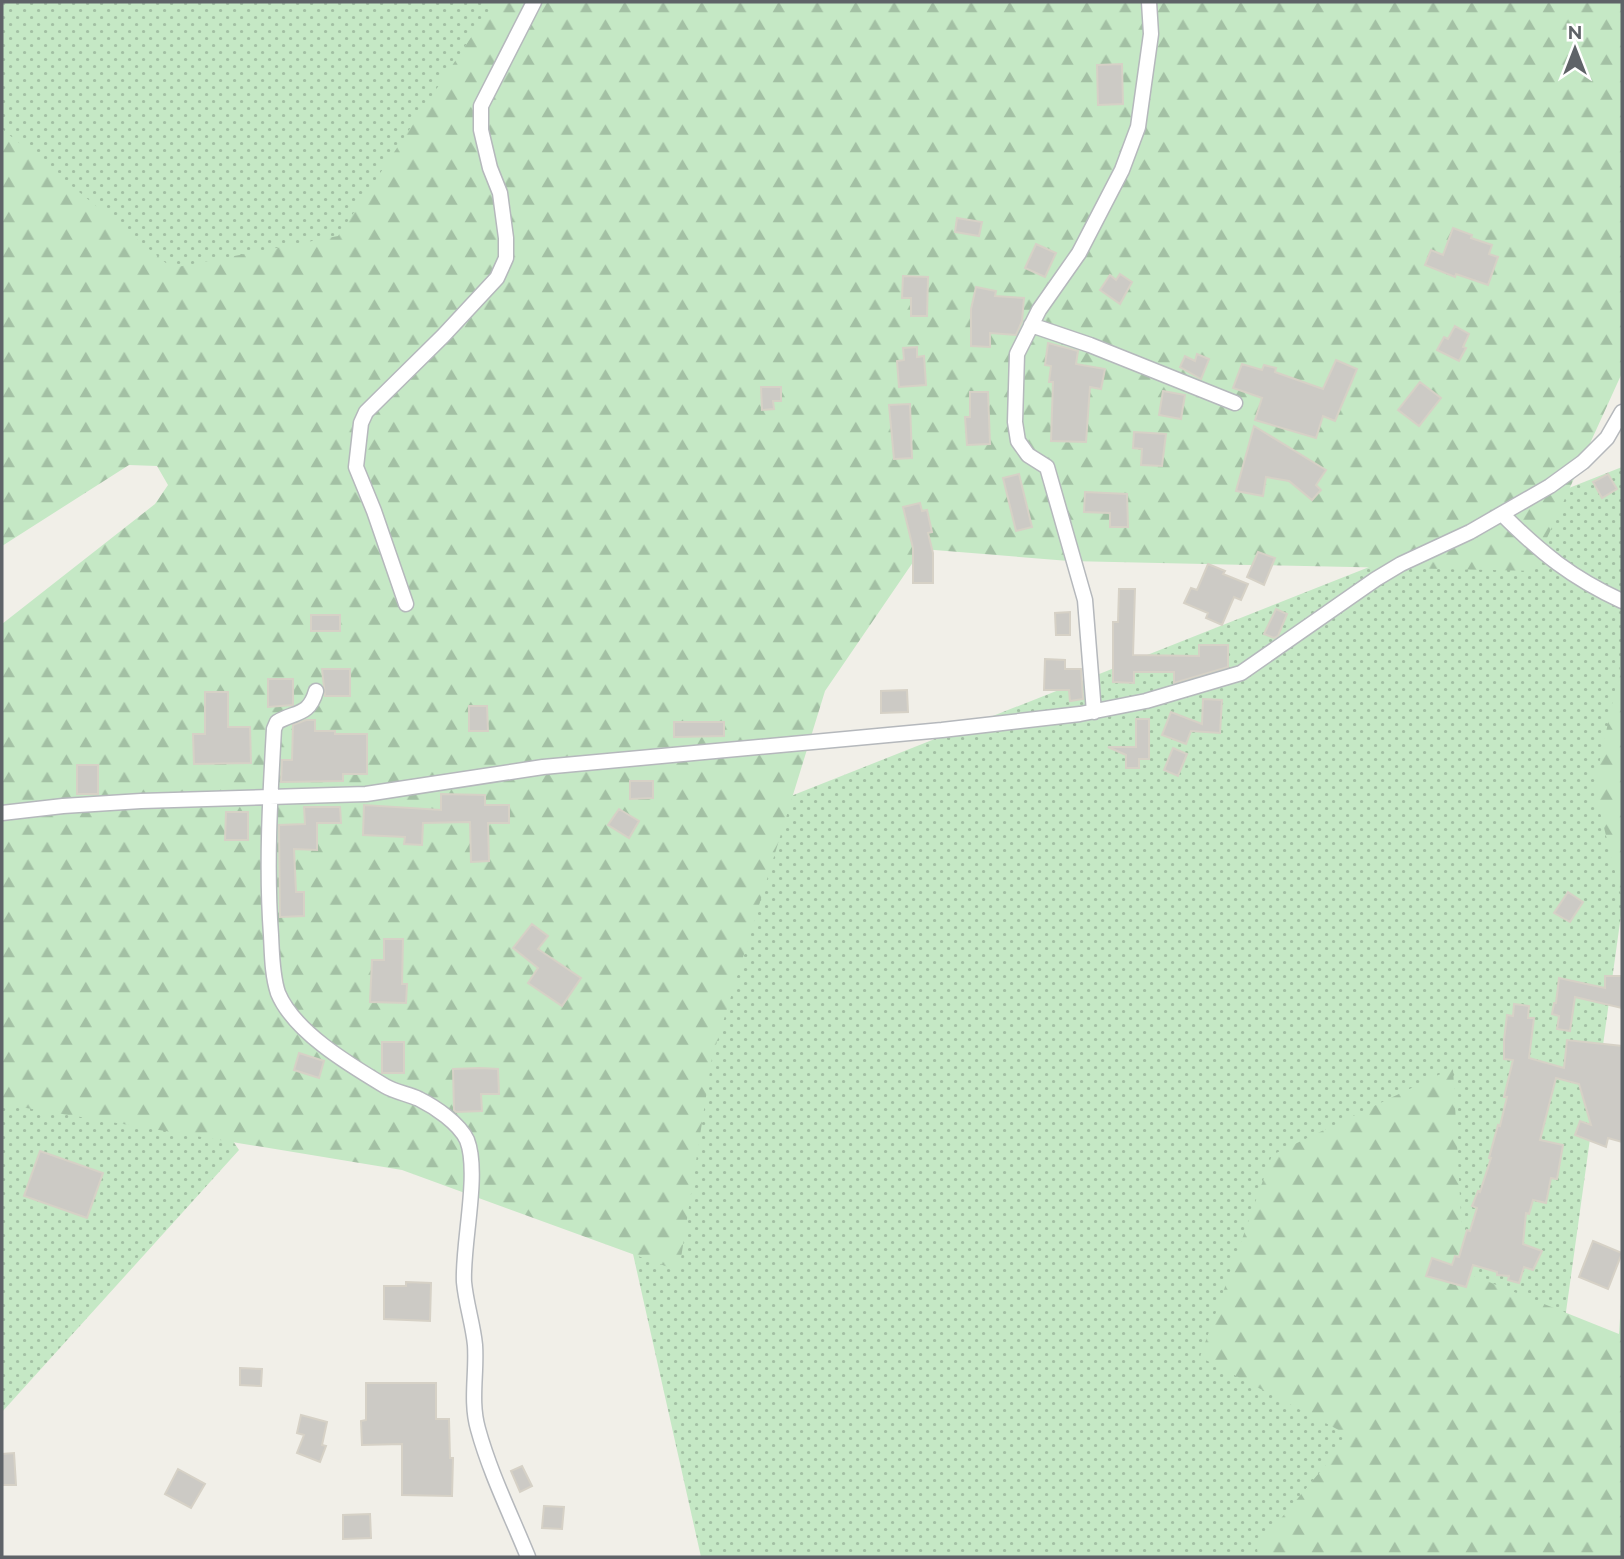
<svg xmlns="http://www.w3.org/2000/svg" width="1624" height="1559" viewBox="0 0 1624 1559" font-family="Raleway,sans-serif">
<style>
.grass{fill:url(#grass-dots)}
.forest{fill:url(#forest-firs)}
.building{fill:#cccac5;stroke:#d6d1c6;stroke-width:2}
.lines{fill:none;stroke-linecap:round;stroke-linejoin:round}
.minor-casing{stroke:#b5b8bc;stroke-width:17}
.minor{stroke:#fff;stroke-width:14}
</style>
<defs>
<pattern id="grass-dots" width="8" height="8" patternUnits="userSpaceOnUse" patternTransform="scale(1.75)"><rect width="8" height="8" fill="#c5e8c5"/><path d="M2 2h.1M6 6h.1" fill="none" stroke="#a3c0a4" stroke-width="1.8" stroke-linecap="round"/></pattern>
<pattern id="forest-firs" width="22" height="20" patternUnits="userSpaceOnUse" patternTransform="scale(1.75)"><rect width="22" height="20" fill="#c5e8c5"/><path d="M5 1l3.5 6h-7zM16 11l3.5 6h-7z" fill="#a3c0a4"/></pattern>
</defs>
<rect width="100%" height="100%" fill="#f1efe8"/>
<path class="grass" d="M2 2H496L536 67 239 323 2 207Z
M1622 467V908L1532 1557H701L631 1245 710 828Z
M2 795 239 1150 2 1412Z"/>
<path class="forest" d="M482 2H1622V373L1532 571 1069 561 922 549 825 691 712 1058 679 1271 402 1170 2 1104V624L155 504 168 485 157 466 129 465 2 546V129L172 268 338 236 490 9Z
M1622 658V899L1594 788Z
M1453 1068 1464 1272 1619 1334 1622 1287V1557H1258L1257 1547 1350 1436 1200 1357 1272 1155Z"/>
<path class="building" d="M1122 64 1123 104 1098 105 1097 65Z
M957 218 982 222 979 236 955 232Z
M1453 228 1472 235 1471 238 1492 245 1489 254 1498 257 1488 285 1456 274 1455 277 1425 265 1431 250 1443 255Z
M1036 244 1056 253 1045 277 1025 268Z
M1120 274 1132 282 1120 304 1100 290 1110 275 1116 280Z
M903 276 928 277 927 316H911V298H902Z
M976 287 996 291 995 296 1024 298 1022 321 1016 335 990 333V347L971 346V309Z
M1455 326 1469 334 1463 347 1466 348 1459 361 1437 350 1444 337 1448 339Z
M1048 343 1078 351 1076 364 1105 369 1101 389 1090 387 1086 442 1051 441 1053 382H1049L1051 366 1045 365Z
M917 347V357L924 356 926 385 899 387 897 361 904 360 903 348Z
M1197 354 1209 359 1201 379 1180 367 1185 356 1195 361Z
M1336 360 1357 369 1335 421 1323 416 1316 438 1255 420 1262 398 1233 388 1242 364 1262 370 1264 365 1276 368 1275 372 1323 389Z
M1420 382 1441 398 1419 426 1398 410Z
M761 387H781V401H773L774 409 762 410Z
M1163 391 1185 395 1181 419 1159 415Z
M970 392H988L990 444 967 445 965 417H970Z
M910 404 912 458 894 459 889 405Z
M1254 426 1326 470 1316 485 1321 490 1312 500 1289 481 1266 477 1263 496 1236 491Z
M1134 432 1166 434 1162 466 1141 465 1142 449 1133 448Z
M1019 474 1032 527 1016 531 1003 478Z
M1608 474 1617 489 1602 498 1593 482Z
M1085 492 1127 494 1128 527H1110V513L1084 512Z
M920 503 922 511 927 510 932 532 928 533 933 553V583H913V548L903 507Z
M1258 552 1275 558 1264 585 1247 577Z
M1208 564 1225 571 1223 574 1248 584 1241 600 1234 597 1222 625 1206 618 1208 613 1184 603 1191 588 1197 590Z
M1119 589H1135L1133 655 1199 656V645H1228V667L1174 683V672H1134V683L1113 682V622H1118Z
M1276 609 1287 614 1278 636 1274 638 1264 634Z
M1070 612V635H1056L1055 613Z
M311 615H340V631H311Z
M1045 659 1065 660V669H1081L1083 699 1070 701 1069 690H1044Z
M322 669H350V696H325Z
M268 679H293V705L268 707Z
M907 690 908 712 881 713V691Z
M205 692H228V727H250L251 763 194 764 193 734H205Z
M1203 699 1222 700 1220 733 1191 731 1186 744 1162 735 1171 712 1202 724Z
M469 706H487L488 731H469Z
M1136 719H1149V759H1139V768H1126V755L1108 747H1136Z
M306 720H315V731H335V734H367V774H343V781L281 782 282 760H292L293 725Z
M674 722H724V736L674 737Z
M1173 748 1187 754 1178 776 1164 770Z
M77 765H98V794H77Z
M630 781H653V798L630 799Z
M441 794 485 795V805H509V823H488L489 861 471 862 470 822 423 823 422 845 404 844 405 837 363 835 364 805 441 810Z
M304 807H340L341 823H317V850L294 849 296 892H304V916L280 917 279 825 305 824Z
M619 809 639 821 629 838 608 825Z
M226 812H248V840H225Z
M1568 892 1583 902 1570 922 1554 913Z
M532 924 548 936 538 949 581 978 562 1006 528 983 538 968 513 948Z
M384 939H403L402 984H407L406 1003 370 1002 372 960H384Z
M1605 976H1622V1008L1575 997 1570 1031 1557 1029 1559 1016 1552 1014 1554 1003H1556L1559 978 1605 988Z
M1514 1004 1529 1006 1528 1018H1534L1529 1058 1564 1068 1567 1040 1622 1046V1142L1608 1138 1606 1147 1575 1135 1580 1121 1591 1125 1579 1084 1556 1078 1540 1140 1563 1145 1557 1179 1551 1178 1546 1203 1533 1200 1529 1214 1526 1213 1523 1244 1542 1251 1533 1270 1524 1267 1519 1283 1508 1280 1509 1276 1497 1275V1272L1473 1265 1466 1287 1426 1276 1432 1258 1452 1265 1455 1256 1459 1257 1467 1230 1470 1231 1477 1208 1472 1206 1478 1191 1480 1192 1491 1158H1489L1498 1125 1500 1126 1507 1097H1504L1513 1060 1504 1059V1040L1507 1015 1513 1016Z
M382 1042H404V1073H382Z
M299 1053 324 1061 319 1078 294 1070Z
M480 1068 498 1069 499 1094H481L482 1111 456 1112 454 1110 453 1069Z
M40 1151 103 1173 87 1218 24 1196Z
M1593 1241 1622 1253 1608 1289 1579 1277Z
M406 1282 431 1283 430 1321 384 1319V1286H406Z
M240 1368 262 1369 261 1386 240 1385Z
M366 1383H436V1419H449L450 1458H453L452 1496 402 1495V1444L362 1445 361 1421 366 1420Z
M301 1415 327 1422 322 1445 326 1446 320 1462 297 1453 304 1435 297 1433Z
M14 1453 16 1485H2V1454Z
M522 1466 532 1486 520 1492 511 1471Z
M178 1469 205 1484 191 1508 165 1494Z
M544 1506 564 1507 562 1529 542 1528Z
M370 1514 371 1538 343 1539V1515Z"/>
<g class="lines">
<defs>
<path id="minor" d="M1031 325 1090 345 1235 403
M1502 514C1541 553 1572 578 1622 601
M406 604 374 511 356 467 361 423 366 412 443 336 497 278 506 258V238L500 193 490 168 481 130V106L534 2
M316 691C309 716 296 711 277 722L274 729C270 798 266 867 271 935 272 954 272 975 278 993 294 1032 350 1065 385 1086 395 1092 408 1094 419 1099 435 1107 459 1123 467 1140 480 1173 462 1245 464 1282 466 1304 473 1324 475 1345 477 1373 470 1401 478 1429 490 1473 511 1515 528 1557
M1094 712 1085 600 1047 467 1028 455 1018 441 1015 422 1017 354 1039 310 1079 253 1122 170 1138 127 1151 34 1149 2
M2 813 63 806 141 801 366 794 543 767 942 730 1080 714 1146 701 1241 673 1376 579 1401 564 1470 532 1550 486 1583 462 1607 438 1622 412"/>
</defs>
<use href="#minor" class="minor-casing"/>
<use href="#minor" class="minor"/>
</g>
<rect width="1624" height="1559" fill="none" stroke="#5f6368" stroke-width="7"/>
<g transform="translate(1575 49)" stroke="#ffffff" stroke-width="5" paint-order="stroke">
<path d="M0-5L12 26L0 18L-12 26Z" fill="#5f6368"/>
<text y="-10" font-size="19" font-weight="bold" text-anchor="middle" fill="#5f6368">N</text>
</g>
</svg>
